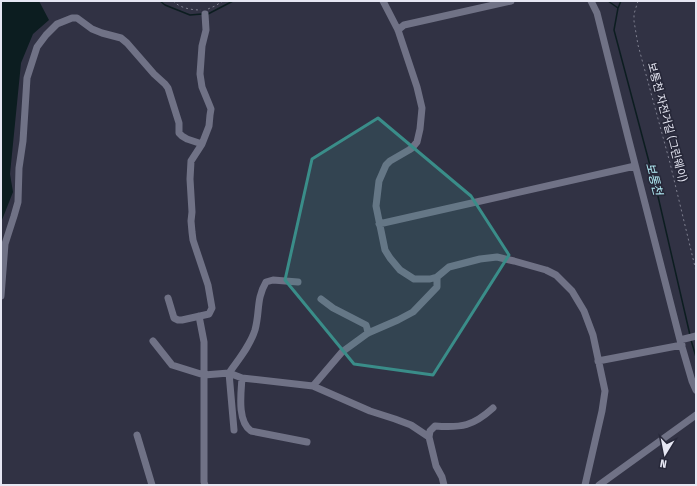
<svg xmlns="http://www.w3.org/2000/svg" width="697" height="486" viewBox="0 0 697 486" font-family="'Fira Sans Condensed','Noto Sans KR',sans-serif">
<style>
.water{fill:#0c1d20}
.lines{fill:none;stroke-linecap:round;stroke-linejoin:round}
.stream{stroke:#0c1d20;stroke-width:1.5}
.path{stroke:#7e7f8f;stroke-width:1;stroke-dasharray:2 3;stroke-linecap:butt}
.minor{stroke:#707286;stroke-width:7}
.marked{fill:#3a8d89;fill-opacity:0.2;stroke:#3a8d89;stroke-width:3;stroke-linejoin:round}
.labels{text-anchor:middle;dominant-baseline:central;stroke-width:3.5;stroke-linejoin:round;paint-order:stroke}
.street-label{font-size:11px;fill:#e6e7f3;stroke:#272839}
.water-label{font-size:12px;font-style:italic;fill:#b4eef7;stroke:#272839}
</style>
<rect width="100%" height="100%" fill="#313244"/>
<path class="water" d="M1 1H39L49 20 33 34 21 63 10 174 13 192 2 220 1 225Z"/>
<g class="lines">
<path class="stream" d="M160 1 165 5 190 15 202 14
M608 1 618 8
M621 1 618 8 614 30 657 192 690 335
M208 14 233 1
M691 340 696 357"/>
<path class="path" d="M173 1C180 8 191 10 201 10
M638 1 634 14V21L638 45 670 163 696 271
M208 9 215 6 223 1"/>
<path class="minor" d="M383 1 398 30 417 87 422 108 420 129 417 142 412 148 409 150 390 161 386 165 379 181 376 206 385 250 390 258 400 270 414 279H430L437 277 449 267 480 259 497 257 514 261 546 270 556 275 572 291 584 311 593 335 605 391 602 411 585 485
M591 1 597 13 628 137 680 340 692 381 696 390
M398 30 404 25 511 1
M379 224 635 166
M1 296 5 244 14 216 18 202 19 168 23 141 27 78 37 47 46 35 57 24 72 18H77L92 29 102 33 121 38 127 43 154 74 165 84 168 88 179 123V133L182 136 187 139 202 144
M168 298 174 318 178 320H182L209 314 212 308 208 285 193 240 192 232 191 221 192 212 190 179 191 161 202 144 209 126 210 115 211 109 209 104 202 87 200 74 202 46 206 30 205 14
M321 299 333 308 366 325 367 328 368 333
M199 316 204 342V482L205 485
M680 340 696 336
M153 341 172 365 204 375 229 373C238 360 250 346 255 330 260 312 256 299 266 282L273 280 298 282
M598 361 682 345
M242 378C241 393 237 421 251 431L307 442
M313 386 342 352 368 333 398 320 413 312 437 287V277
M234 430 229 373 242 378 313 386 370 411 395 419 411 425 429 437
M137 435 152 485
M444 485 442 477 436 466 429 437 430 431 435 426C462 428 473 426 493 408
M599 485 696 415"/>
</g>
<path class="marked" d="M378 118 471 196 509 255 433 375 354 364 285 280 312 159Z"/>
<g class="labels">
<g class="street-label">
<text transform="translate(667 122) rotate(75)">보통천 자전거길 (그린웨이)</text>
</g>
<g class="water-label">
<text transform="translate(654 179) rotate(75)">보통천</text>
</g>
</g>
<rect width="697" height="486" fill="none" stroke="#e6e7f3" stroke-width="4"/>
<g transform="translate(665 454) rotate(190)" stroke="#272839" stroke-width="3" paint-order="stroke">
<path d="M0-3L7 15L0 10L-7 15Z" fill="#e6e7f3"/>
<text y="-6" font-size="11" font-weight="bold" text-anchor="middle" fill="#e6e7f3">N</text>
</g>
</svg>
